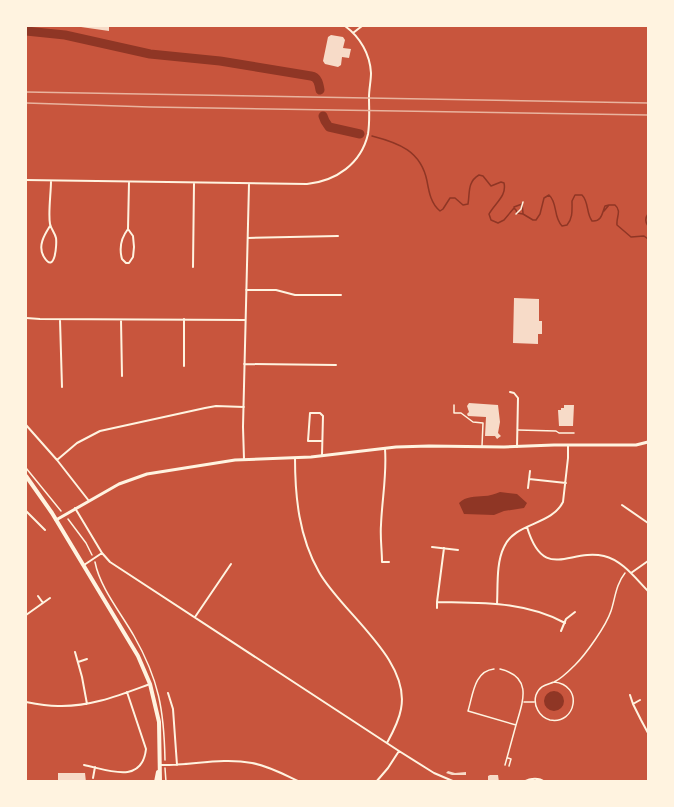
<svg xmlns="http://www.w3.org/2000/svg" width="674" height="807" viewBox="0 0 674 807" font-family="Montserrat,sans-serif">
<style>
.water{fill:#8f3625}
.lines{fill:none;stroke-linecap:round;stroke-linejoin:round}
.stream{stroke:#8f3625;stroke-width:1.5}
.river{stroke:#8f3625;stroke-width:9}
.building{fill:#f7dbc8}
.path{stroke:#fff3e0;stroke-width:1.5}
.service{stroke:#fff3e0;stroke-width:1.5}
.minor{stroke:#fff3e0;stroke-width:2}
.tertiary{stroke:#fff3e0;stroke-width:3}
.primary{stroke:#fff3e0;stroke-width:4}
.rail{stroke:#e9b49f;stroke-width:1.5}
</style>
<rect width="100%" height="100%" fill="#c8553d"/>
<path class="water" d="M500 492 517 494 527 503 524 508 504 511 494 515 464 514 459 503C466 496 475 497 484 496 489 496 495 494 500 492Z
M544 701a10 10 0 1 1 20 0a10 10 0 1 1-20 0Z"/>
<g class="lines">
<path class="stream" d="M372 136C399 143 421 151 427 181 429 192 431 204 440 211L443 209 450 198H455L463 205 468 204C470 193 467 182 479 175L483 176 491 186 501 182 504 183C507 196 495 203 489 214L491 220 498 223 504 220 514 208 516 210 517 213 523 214 533 220H536L540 214 544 198 549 195C558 203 553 217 562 226L567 225C573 218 572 210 572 201L575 195H582C589 202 586 213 592 221 602 222 602 213 605 206L609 205
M514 207 522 204 523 213
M604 211 609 205H615C622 211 616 217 617 225L631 237 644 236 648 239
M648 214C645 218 645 222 648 226"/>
<path class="river" d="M26 31 65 35 150 54 220 61 311 76C318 77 319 84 320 90
M323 116 325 121 329 127 360 134"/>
</g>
<path class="building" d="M82 26H109V31L81 27Z
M331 35 343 37 345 40 343 48 351 49 349 58 342 57 341 65 338 67 325 64 323 61 328 37Z
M514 298 539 299V321H542V334H538V344L513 343Z
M469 403 498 405 500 422 498 433 501 436 497 439 495 436H485L486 417 468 416 467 414 469 412 467 406Z
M564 405H574L573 426H559L558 410H561V408H564Z
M448 771 455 773 466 772V775H452L446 773Z
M58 773H85L86 782H58Z
M490 775H498L499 782H488V776Z"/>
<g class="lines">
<path class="path" d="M516 214 521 209 523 202
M26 468 61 511
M68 519 86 543 92 555
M95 562C100 588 121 613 134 636 159 680 164 710 165 760
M494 669C474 671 473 695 468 711L516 725C523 701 533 677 500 669
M554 682C584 685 576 725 550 720 539 717 533 705 536 695 540 685 546 685 554 682 561 679 570 670 575 665 586 654 606 626 611 611 615 599 616 584 625 573
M524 702H534
M508 758 511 759 509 766
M505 765 516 725
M165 768 166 782"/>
<path class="service" d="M454 405V413H461L473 422 483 423 482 446
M518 430 556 431 559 433H574"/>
<path class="minor" d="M353 33 362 26
M26 180 307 184C336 181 361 164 368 134 370 122 369 109 369 97 369 89 371 81 371 73 370 54 360 37 345 26
M50 226C45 234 37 246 44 257 55 275 57 244 56 238 55 233 51 229 50 224 48 213 51 193 51 181
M128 229C121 238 119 248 122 259L126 263H129L133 257 134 247 133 236 128 229 129 182
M248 238 338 236
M193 267 194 183
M246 290H276L295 295H341
M26 318 40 319 245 320
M184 319V366
M60 320 62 387
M121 320 122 376
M244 364 336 365
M510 392 514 393 518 398 517 447
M26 425 57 460 89 501
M385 449C387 475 382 499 381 525 380 537 382 550 382 562H389
M322 455 323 416 320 413H310L308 441H322
M295 458C295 497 299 537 319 572 341 612 411 659 401 709 399 721 393 732 387 743
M244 459 243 427 249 184
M57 460 77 443 100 431 205 408 216 406 244 407
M529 479 566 483
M528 488 530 471
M622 505 648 523
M75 508 102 553 110 562 399 751 434 773 455 782
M26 511 45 530
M527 527C544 583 569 548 604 556 622 560 636 579 648 591
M432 547 458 550
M444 548 437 602C481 603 525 601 565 623
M84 565 102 553
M631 573 648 561
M38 596 43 603
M497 604C498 586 496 563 504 547 515 522 551 526 563 502L568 458V445
M437 608V602
M26 615 50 598
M195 617 231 564
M561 631 566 619 575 612
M75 652 82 677 87 704
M78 662 87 659
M168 693 173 709 177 765
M630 695 633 704 640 700
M26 702C36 704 47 706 58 706 91 707 120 695 150 684
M633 704 641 720 648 733
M84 765C108 770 142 785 146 749L127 692
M159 765C190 766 221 757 252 763 269 766 285 775 300 782
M93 778 95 767
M376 782 388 768 399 751
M523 782C531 778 538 777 545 782"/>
<path class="tertiary" d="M56 520 119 484 147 474 235 460 311 457 396 447 429 446 504 447 554 445H636L648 442"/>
<path class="primary" d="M26 476 52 513 138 656 150 684 159 722 160 782
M156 782 158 772"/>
<path class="rail" d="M26 92 648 103
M26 103 150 107 648 115"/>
</g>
<rect width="674" height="807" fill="none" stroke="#fff3e0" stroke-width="54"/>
</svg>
